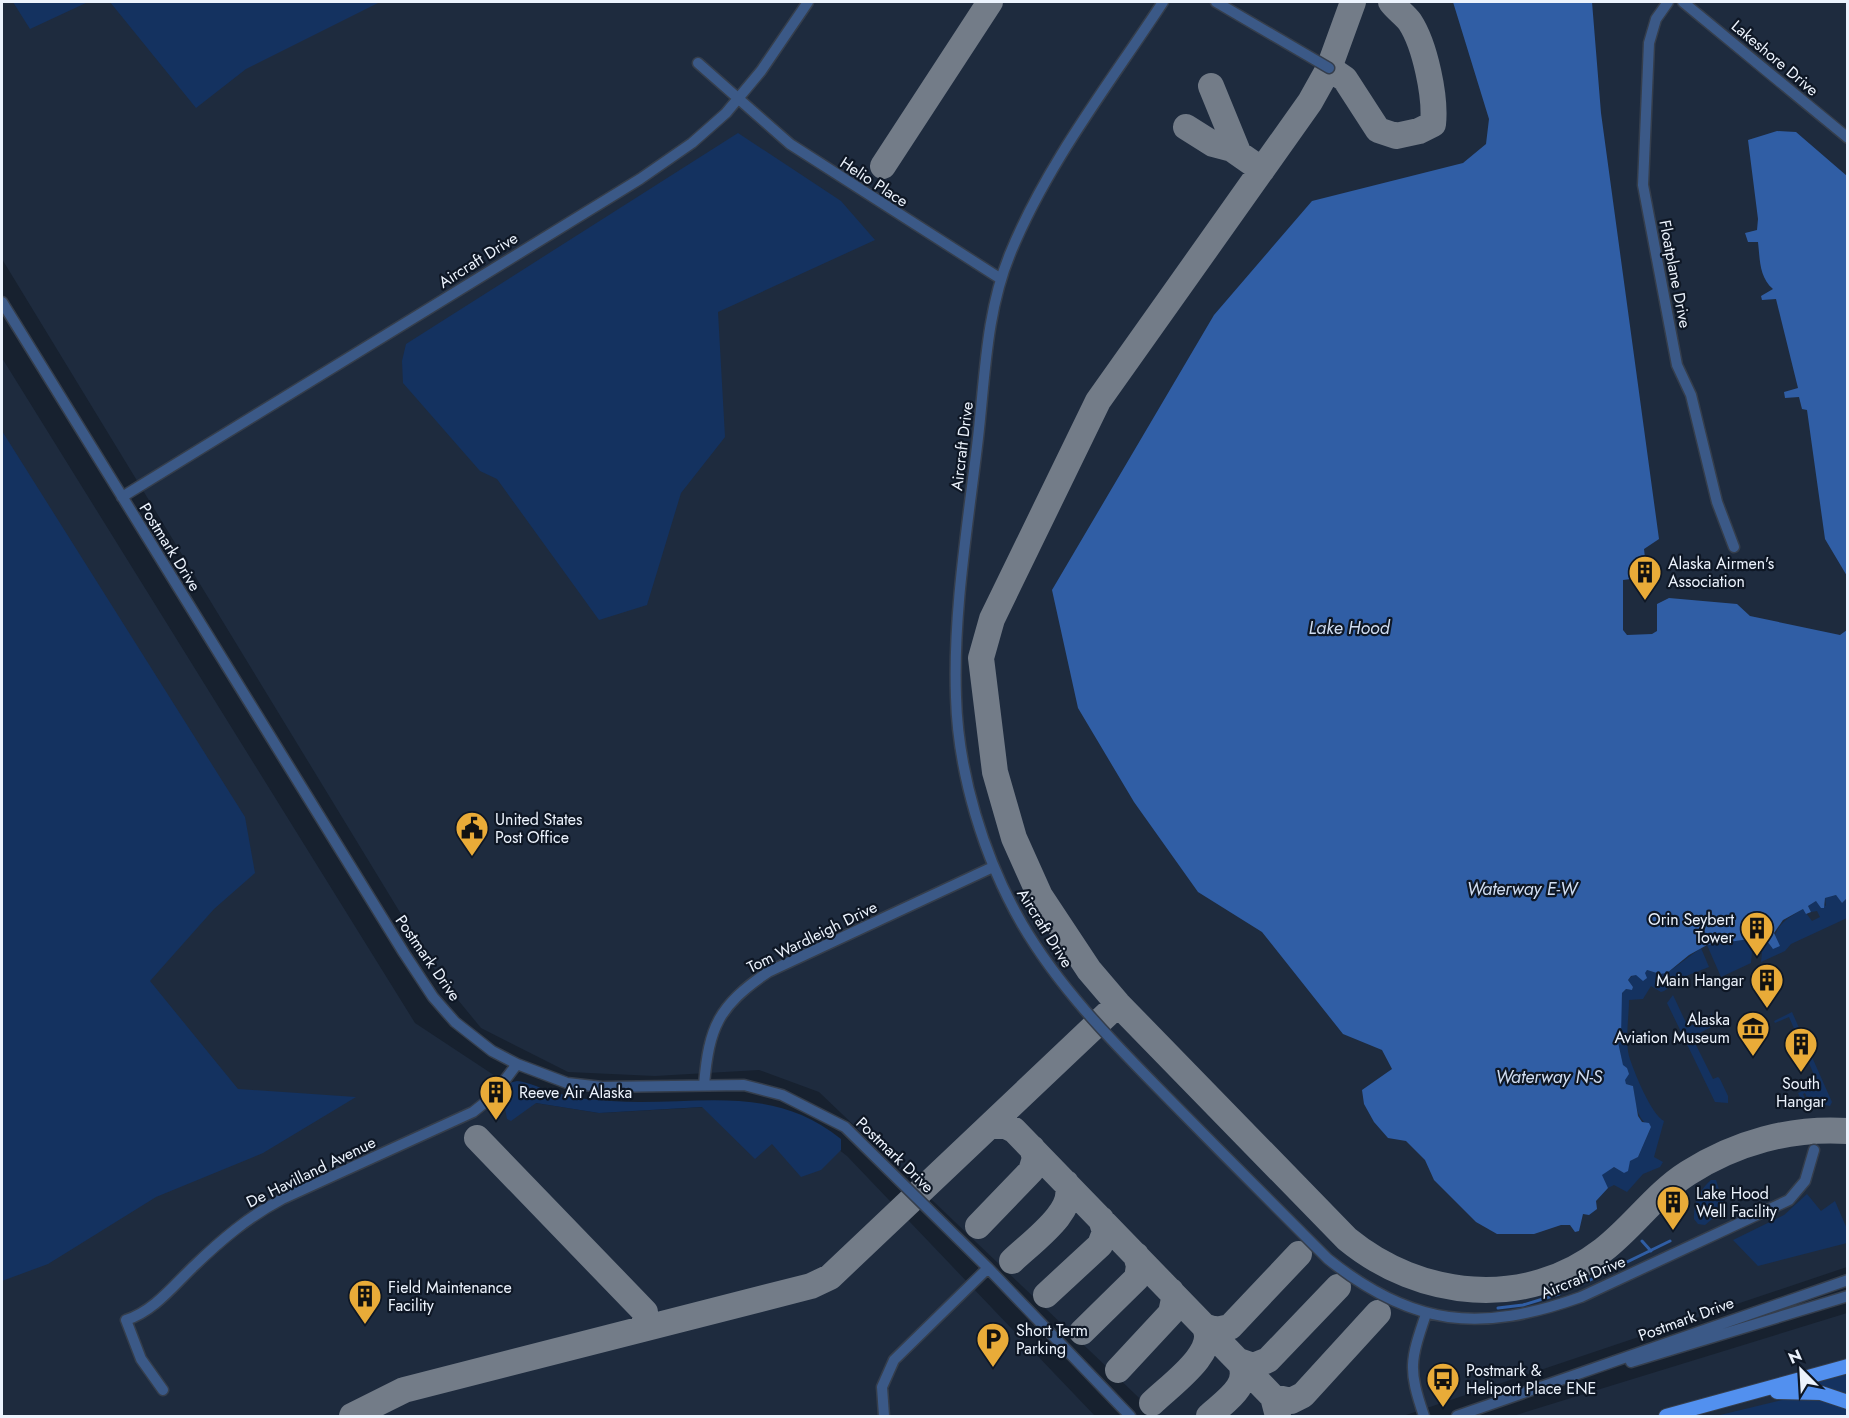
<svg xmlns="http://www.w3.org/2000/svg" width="1849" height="1418" viewBox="0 0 1849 1418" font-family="Jost,sans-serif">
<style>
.built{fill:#1e2b3e}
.green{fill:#143260}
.water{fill:#305ea5}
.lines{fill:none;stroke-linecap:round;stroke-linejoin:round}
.stream{stroke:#305ea5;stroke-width:3}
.taxiway{stroke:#737c88;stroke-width:26}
.minor-casing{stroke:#353e4c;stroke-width:13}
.major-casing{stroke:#353e4c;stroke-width:16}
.minor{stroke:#3b5987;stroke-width:10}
.major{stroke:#5290ef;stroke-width:14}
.labels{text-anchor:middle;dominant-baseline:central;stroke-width:4.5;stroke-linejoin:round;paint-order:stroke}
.street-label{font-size:16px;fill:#ecf3fd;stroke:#0e1725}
.poi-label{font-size:16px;fill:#ecf3fd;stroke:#0e1725;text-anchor:start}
.water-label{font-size:18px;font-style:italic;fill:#d0ddf1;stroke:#0e1725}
</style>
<rect width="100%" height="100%" fill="#17212f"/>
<path class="built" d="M2 2H1847V1267L1403 1416H1158L819 1092 759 1070 655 1076 568 1072 481 1028 440 978 2 259Z
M2 358 415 1023 536 1103 599 1113 723 1106 793 1114 847 1156 1095 1416H2Z
M1847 1313V1416H1513Z"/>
<path class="green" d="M13 2H88L30 29Z
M110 2H380L246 69 196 108Z
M738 133 841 201 875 240 718 312 725 437 681 493 647 605 599 620 497 479 480 471 403 383 402 361 406 344Z
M2 431 245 817 255 873 214 909 150 981 238 1089 356 1097 263 1153 156 1197 48 1264 2 1281Z
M1847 892V918L1791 944 1785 951 1761 962 1762 953 1752 952 1751 963 1721 977 1707 945 1764 937 1772 948C1775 926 1784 920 1803 909L1812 921 1820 917 1817 911 1811 912 1808 906 1816 901 1826 906 1825 898 1836 895 1842 903 1847 898Z
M1701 948 1709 967 1686 976 1664 991 1661 992 1651 986 1643 999 1629 1000C1629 1017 1625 1040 1629 1056 1633 1070 1652 1116 1664 1121L1654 1157 1663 1162 1660 1167 1643 1174 1627 1192 1614 1185 1608 1188 1601 1175 1614 1167 1624 1173 1630 1161 1638 1157 1651 1127C1635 1118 1636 1103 1633 1086L1626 1084 1624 1080 1627 1068 1623 1066 1618 1042 1622 993 1626 989 1632 990 1633 987 1628 980 1632 976 1647 970 1660 974 1667 973Z
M1673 995 1688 1027 1711 1016V1013L1717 1024 1692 1037 1713 1079 1718 1077 1720 1079 1728 1096V1103L1715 1102 1667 1003Z
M1792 1012 1832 1102 1830 1106 1809 1102 1805 1093 1803 1094 1806 1101 1801 1100 1798 1093 1818 1084 1805 1054 1791 1059 1789 1053 1802 1047 1789 1017 1775 1023 1774 1021Z
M517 1081C528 1082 537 1087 547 1090 567 1097 589 1100 611 1101 692 1107 770 1081 841 1139V1150L821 1170 801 1177 772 1144 755 1159 702 1107 599 1113 536 1103 511 1121 507 1119 502 1092 509 1083Z
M1711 1180H1716L1725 1208 1705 1225 1698 1224 1694 1219C1693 1204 1700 1189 1711 1180Z
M1807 1194 1821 1211 1835 1201 1847 1229V1243L1758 1266 1733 1240 1784 1215Z
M1847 1372V1396L1805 1385Z
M1798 1396 1816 1398 1844 1408 1847 1409V1416H1716Z"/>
<path class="water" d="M1453 2H1592L1601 113 1659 539 1644 549 1647 577 1623 580V630L1627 635 1652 634 1657 631V604L1669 598 1737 604 1750 616 1840 635 1847 630V898L1842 903 1836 895 1825 898 1824 908H1821L1816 901 1808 906 1811 912 1806 914 1803 909 1783 920 1774 933 1780 946 1773 949 1764 937 1707 945 1689 955 1667 973 1660 974 1647 970 1645 973 1647 978 1643 981 1636 975 1631 976 1628 980 1633 987 1632 990 1626 989 1622 993 1621 1036 1618 1042 1623 1065 1627 1068 1629 1074 1625 1080 1626 1084 1633 1086 1638 1116 1642 1122 1649 1123 1651 1127 1638 1157 1630 1161 1628 1171 1624 1173 1614 1167 1602 1175 1608 1188 1596 1201 1597 1209 1589 1215 1583 1214 1579 1231 1575 1232 1570 1225H1561L1534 1234H1497L1476 1222 1434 1180 1425 1160 1406 1141 1388 1138 1374 1122 1364 1104 1362 1090 1392 1069 1382 1050 1343 1034 1262 932 1198 892 1134 802 1078 708 1052 590 1214 315 1312 201 1463 163 1486 144 1489 119Z
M1777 131 1796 132 1847 176V576L1825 539 1807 410 1802 409 1799 397 1785 398 1784 392 1798 388 1776 299 1762 300 1761 296 1773 289C1759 277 1760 259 1758 242H1748L1745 233 1757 230 1758 219 1748 140Z"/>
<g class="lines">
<path class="stream" d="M1642 1241 1651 1251
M1584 1283 1670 1241
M1498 1308 1523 1305 1559 1294"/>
<path class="taxiway" d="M1353 2 1329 68 1310 102 1098 401 992 619 981 658 995 772 1014 838 1040 896 1089 970 1118 1004 1347 1239C1420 1299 1526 1310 1603 1250 1634 1226 1655 1194 1688 1173 1735 1143 1791 1127 1848 1131
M1329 68 1345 79 1378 130 1396 136 1419 131 1433 124C1436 97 1425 45 1410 22 1405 15 1396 9 1391 2
M1211 86 1238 152
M1186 127 1213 144 1232 149 1262 170
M883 166 990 2
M991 1126H1006L1014 1130 1273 1397 1278 1416
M477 1138 645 1312V1323L641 1329
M978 1226 1031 1171 1035 1158 1032 1148
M1012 1261C1029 1244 1080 1209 1066 1183
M1046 1295 1100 1245 1105 1232 1101 1219
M1204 1326 1216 1330 1230 1327 1299 1254
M1082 1332 1137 1278 1139 1266 1136 1255
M1239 1361 1253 1366 1268 1360 1338 1287
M1118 1370 1171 1313 1174 1299 1171 1291
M1273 1397 1291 1401 1303 1395 1378 1313
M1152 1403C1169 1386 1220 1351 1204 1326
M352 1416 404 1390 811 1286 830 1277 1118 1004
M1209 1416C1223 1403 1254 1384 1239 1361"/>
<defs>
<path id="minor" d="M1163 2C1110 83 1047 163 1010 254 986 312 985 377 978 438 968 524 953 611 956 697 958 774 984 858 1022 924 1060 989 1113 1042 1165 1095 1219 1150 1274 1205 1328 1259 1413 1327 1480 1333 1581 1297L1789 1200 1805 1181 1814 1150
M1216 2 1329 68
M1668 2 1656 19 1649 43 1643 185 1677 365 1691 395 1717 502 1734 547
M1683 2 1848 138
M698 63 790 144 1001 279
M2 302 404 953 433 997 455 1022 492 1051 517 1064 567 1083 602 1087 744 1085 782 1095 845 1127 988 1268 1130 1416
M122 497 640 179 692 143 726 113 761 71 808 2
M704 1085C709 1027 718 1006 768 972L993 867
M1631 1362 1848 1296
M163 1390 141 1359 126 1320C154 1311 173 1286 194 1266 221 1240 248 1217 282 1199L473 1112 492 1097 517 1064
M884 1416 882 1387 894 1360 988 1268
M1424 1416C1408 1369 1410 1361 1426 1314
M1457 1416 1848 1280"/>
<path id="major" d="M1777 1392 1821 1393 1848 1402
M1666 1416 1848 1366"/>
</defs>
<use href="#minor" class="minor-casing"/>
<use href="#major" class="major-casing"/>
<use href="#minor" class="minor"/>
<use href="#major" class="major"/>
</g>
<defs>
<symbol id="building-pin" viewBox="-11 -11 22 30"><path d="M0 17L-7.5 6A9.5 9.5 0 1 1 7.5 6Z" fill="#e9ab38" stroke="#0e1725"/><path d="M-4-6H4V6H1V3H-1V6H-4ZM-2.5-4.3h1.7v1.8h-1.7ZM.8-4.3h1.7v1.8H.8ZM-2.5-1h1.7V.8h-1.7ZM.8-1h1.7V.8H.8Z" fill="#111"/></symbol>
<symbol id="civic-pin" viewBox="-11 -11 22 30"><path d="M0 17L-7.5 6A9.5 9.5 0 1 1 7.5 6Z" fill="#e9ab38" stroke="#0e1725"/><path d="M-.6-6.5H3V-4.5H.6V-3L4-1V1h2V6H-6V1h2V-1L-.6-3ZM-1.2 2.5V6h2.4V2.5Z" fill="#111"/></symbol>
<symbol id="museum-pin" viewBox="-11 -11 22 30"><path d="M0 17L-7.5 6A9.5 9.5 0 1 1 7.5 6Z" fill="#e9ab38" stroke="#0e1725"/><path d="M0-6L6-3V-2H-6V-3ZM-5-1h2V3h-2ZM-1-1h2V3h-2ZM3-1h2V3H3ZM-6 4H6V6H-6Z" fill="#111"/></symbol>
<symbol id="parking-pin" viewBox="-11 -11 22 30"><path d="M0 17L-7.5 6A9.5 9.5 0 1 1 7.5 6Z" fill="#e9ab38" stroke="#0e1725"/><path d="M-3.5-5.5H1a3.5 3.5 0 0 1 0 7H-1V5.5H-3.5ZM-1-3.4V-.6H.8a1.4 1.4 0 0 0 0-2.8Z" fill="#111"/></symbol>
<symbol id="bus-pin" viewBox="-11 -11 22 30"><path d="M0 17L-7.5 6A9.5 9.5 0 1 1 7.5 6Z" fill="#e9ab38" stroke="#0e1725"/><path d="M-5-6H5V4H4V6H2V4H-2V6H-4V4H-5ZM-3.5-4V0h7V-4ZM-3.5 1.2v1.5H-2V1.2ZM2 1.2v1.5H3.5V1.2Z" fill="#111"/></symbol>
</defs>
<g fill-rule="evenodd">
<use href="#building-pin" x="1626" y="553" width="38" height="52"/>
<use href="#civic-pin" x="453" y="809" width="38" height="52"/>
<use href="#building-pin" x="1738" y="909" width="38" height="52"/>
<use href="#building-pin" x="1748" y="961" width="38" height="52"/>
<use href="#museum-pin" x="1734" y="1009" width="38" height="52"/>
<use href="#building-pin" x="1782" y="1025" width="38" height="52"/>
<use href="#building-pin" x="477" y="1073" width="38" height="52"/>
<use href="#building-pin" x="1654" y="1183" width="38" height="52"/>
<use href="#building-pin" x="346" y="1277" width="38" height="52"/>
<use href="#parking-pin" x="974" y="1320" width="38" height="52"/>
<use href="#bus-pin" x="1424" y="1360" width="38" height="52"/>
</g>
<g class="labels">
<g class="street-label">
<text transform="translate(1775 58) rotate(40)">Lakeshore Drive</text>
<text transform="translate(874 182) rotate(33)">Helio Place</text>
<text transform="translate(478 260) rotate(-32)">Aircraft Drive</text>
<text transform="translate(1675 274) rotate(79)">Floatplane Drive</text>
<text transform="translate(962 446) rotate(-83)">Aircraft Drive</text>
<text transform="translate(170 547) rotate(58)">Postmark Drive</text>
<text transform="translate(1045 928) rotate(58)">Aircraft Drive</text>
<text transform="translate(812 937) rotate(-26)">Tom Wardleigh Drive</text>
<text transform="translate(428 958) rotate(55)">Postmark Drive</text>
<text transform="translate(895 1155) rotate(44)">Postmark Drive</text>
<text transform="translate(311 1172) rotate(-26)">De Havilland Avenue</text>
<text transform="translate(1583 1277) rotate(-22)">Aircraft Drive</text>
<text transform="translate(1686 1319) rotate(-20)">Postmark Drive</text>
</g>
<g class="poi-label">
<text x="1668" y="563">Alaska Airmen's<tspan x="1668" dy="18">Association</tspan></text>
<text x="495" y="819">United States<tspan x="495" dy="18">Post Office</tspan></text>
<text x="1734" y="919" text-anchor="end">Orin Seybert<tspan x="1734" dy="18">Tower</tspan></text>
<text x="1744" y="980" text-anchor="end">Main Hangar</text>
<text x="1730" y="1019" text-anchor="end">Alaska<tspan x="1730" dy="18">Aviation Museum</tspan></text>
<text x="1801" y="1083" text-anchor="middle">South<tspan x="1801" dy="18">Hangar</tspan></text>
<text x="519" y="1092">Reeve Air Alaska</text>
<text x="1696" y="1193">Lake Hood<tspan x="1696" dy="18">Well Facility</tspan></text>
<text x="388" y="1287">Field Maintenance<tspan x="388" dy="18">Facility</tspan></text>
<text x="1016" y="1330">Short Term<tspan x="1016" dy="18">Parking</tspan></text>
<text x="1466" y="1370">Postmark &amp;<tspan x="1466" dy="18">Heliport Place ENE</tspan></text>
</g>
<g class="water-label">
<text x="1349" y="628">Lake Hood</text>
<text x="1522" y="889">Waterway E-W</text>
<text x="1549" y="1077">Waterway N-S</text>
</g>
</g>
<rect width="1849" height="1418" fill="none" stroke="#ecf3fd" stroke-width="6"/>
<g transform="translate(1801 1370) rotate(336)" stroke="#0e1725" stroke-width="4.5" paint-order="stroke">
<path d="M0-4.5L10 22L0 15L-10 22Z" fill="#ecf3fd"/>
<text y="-9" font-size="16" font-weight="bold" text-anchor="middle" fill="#ecf3fd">N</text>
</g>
</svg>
